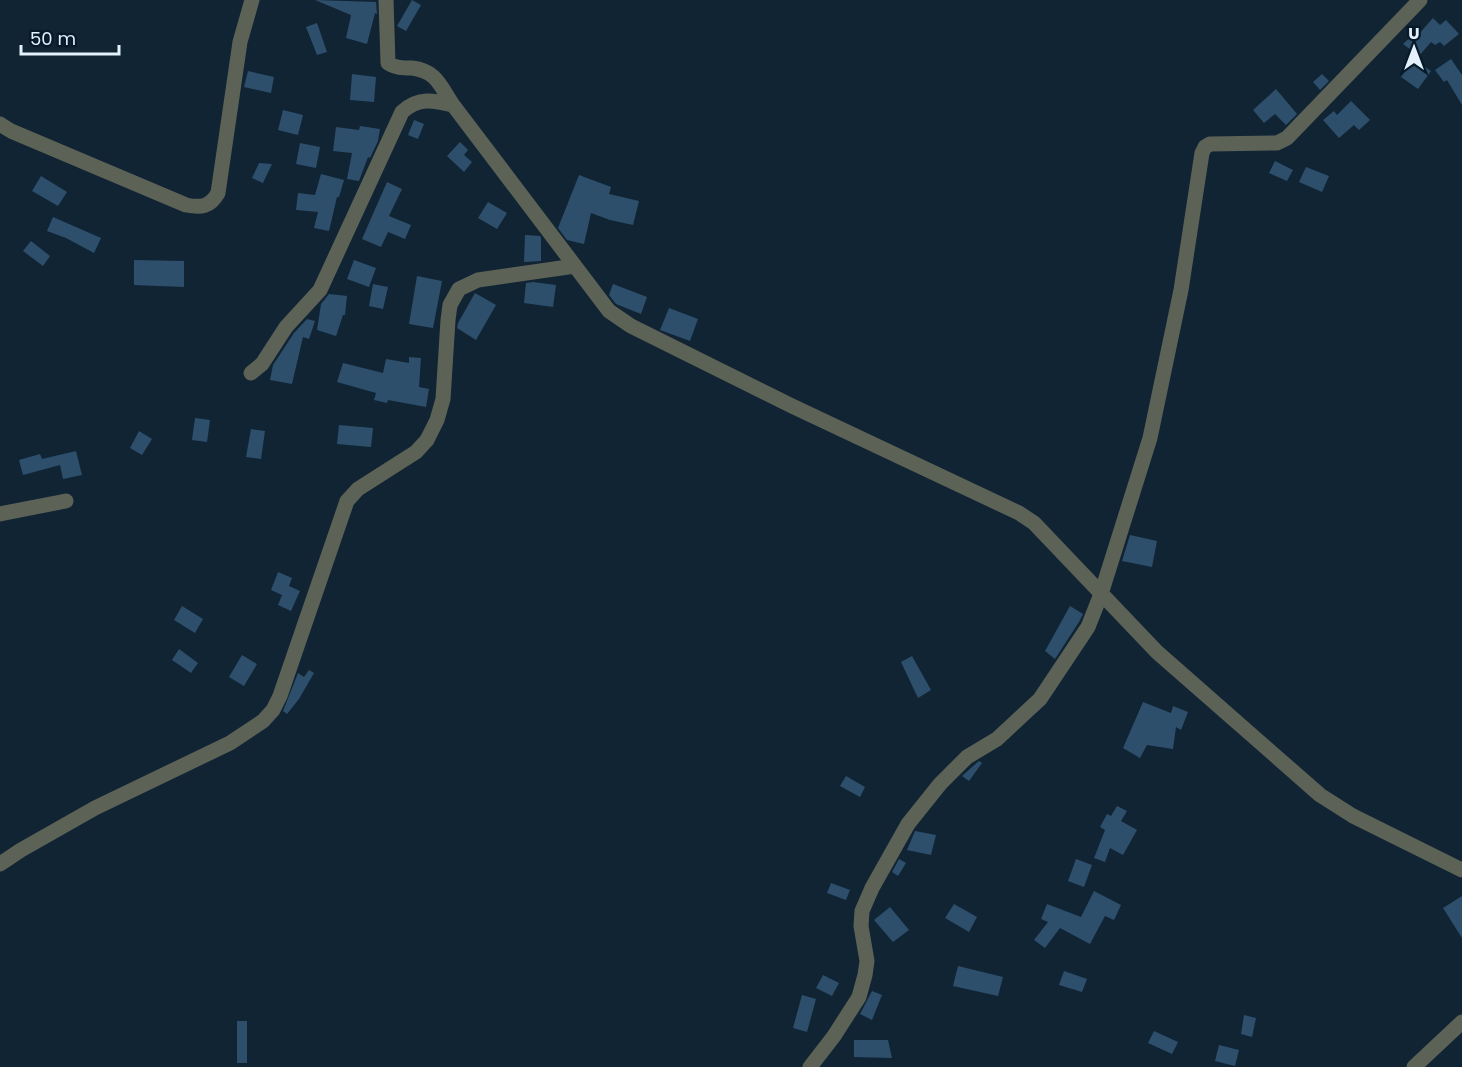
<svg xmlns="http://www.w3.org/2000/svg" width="1462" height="1067" viewBox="0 0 1462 1067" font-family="Poppins,sans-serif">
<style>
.building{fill:#2d4f6c}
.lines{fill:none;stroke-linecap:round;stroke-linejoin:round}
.minor{stroke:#5d6257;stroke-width:15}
</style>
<rect width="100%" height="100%" fill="#102434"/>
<path class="building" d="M315 0 376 2 377 14 375 13 367 44 346 38 351 15Z
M412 0 421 5 406 31 397 26Z
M1433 18 1440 25 1446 20 1459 34 1444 46 1440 42 1435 45 1431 42 1419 56 1403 44 1415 33 1418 35Z
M317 23 327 52 317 55 306 27Z
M1414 59 1431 71 1418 89 1401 77Z
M1451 59 1462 75V105L1447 80 1444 82 1435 70Z
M248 71 274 77 271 93 244 87Z
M352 74 376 77 374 102 350 100Z
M1322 74 1329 81 1320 90 1313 82Z
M1276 89 1297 114 1286 125 1275 114 1264 123 1253 110Z
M1351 101 1370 120 1359 130 1354 125 1339 138 1323 120 1334 111 1337 115Z
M283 110 303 115 298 135 278 130Z
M414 120 424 124 418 139 408 135Z
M360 126 380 129 378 141 370 158 368 157 359 181 347 179 352 153 333 151 336 127 359 130Z
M460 142 468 150 464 155 472 162 464 172 447 156Z
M300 143 320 147 316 168 296 164Z
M1275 161 1293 170 1287 181 1269 173Z
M259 163 272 164 263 183 252 178Z
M1306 167 1329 176 1322 192 1299 182Z
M321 174 344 180 339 197H337L329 231 314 228 318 212 296 210 298 193 315 195Z
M579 175 611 187 609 194 639 201 633 225 610 220 591 213 584 244 567 240 558 228Z
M41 176 67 192 58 206 32 191Z
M387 182 402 189 389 216 411 225 405 239 388 232 381 247 362 239Z
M488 202 507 213 497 229 478 218Z
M53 217 101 238 94 253 66 238 47 231Z
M525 235 540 236 541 238V261L524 262Z
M31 241 50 256 43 266 23 251Z
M134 260 184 261V287L134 285Z
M354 260 376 268 369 287 347 279Z
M417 276 442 281 433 328 409 324Z
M533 282 556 285 553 307 524 303 526 283Z
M373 284 388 287 383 309 369 306Z
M613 284 647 297 641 314 616 304 609 295Z
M475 293 496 305 476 340 457 328 458 323Z
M329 294 347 296 345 315H343L336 336 317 330 321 304Z
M669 308 698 319 690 341 660 330Z
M307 319 315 321 309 339 303 337 292 384 270 380 273 365 294 333Z
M409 357 421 358 419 387 429 389 426 407 388 400 387 403 374 400 376 393 337 382 343 363 383 373 386 359 409 363Z
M195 418 210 420 207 442 192 440Z
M339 425 373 428 371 447 337 444Z
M251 429 265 431 261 459 246 457Z
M139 431 152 439 142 455 130 448Z
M76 451 82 475 63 479 60 465 23 475 19 460 40 454 42 459Z
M1130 535 1157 541 1152 567 1122 561Z
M278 572 292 578 289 586 300 591 291 611 278 605 282 595 271 590Z
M182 606 203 619 195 633 174 620Z
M1070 606 1083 614 1079 622 1055 659 1045 651Z
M179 649 198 663 191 673 172 660Z
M242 655 257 664 244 686 229 677Z
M912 656 931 690 918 698 901 662Z
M309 670 314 673 299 699 287 714 283 711 298 673 304 677Z
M1143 702 1171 713 1173 706 1188 712 1181 730 1176 727 1173 749 1147 745 1140 758 1123 748Z
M979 761 982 763 969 781 962 776Z
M846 776 865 787 860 797 840 786Z
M1117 806 1127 811 1121 821 1137 830 1123 855 1110 848 1105 862 1094 858 1105 830 1100 827 1107 814 1111 816Z
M915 831 936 835 931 855 907 850Z
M899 859 906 863 898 876 892 872Z
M1076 859 1092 865 1084 887 1068 881Z
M831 883 850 890 846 900 827 893Z
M1094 891 1121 905 1114 920 1105 916 1090 944 1060 928 1045 948 1034 940 1048 922 1041 919 1047 904 1081 917Z
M1462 896V938L1443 908Z
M954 904 977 917 969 932 945 918Z
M890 907 909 930 893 942 874 920Z
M958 966 1003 977 998 996 953 986Z
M1064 971 1087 979 1082 992 1059 985Z
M823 975 839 983 832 996 816 988Z
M872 991 882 995 872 1020 860 1014Z
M802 995 816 999 807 1032 793 1028Z
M1244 1015 1256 1018 1252 1037 1241 1034Z
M237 1021H247V1063H237Z
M1154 1031 1178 1042 1172 1054 1148 1043Z
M854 1040H888L892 1058 854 1057Z
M1219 1045 1239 1050 1235 1066 1215 1061Z"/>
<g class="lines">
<path class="minor" d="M386 0 388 63C395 68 403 68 412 68 437 71 440 86 453 105L609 311 631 326 792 406 1019 513 1034 523 1157 652 1320 795 1353 816 1462 870
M0 124 11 131 186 205C201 208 210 207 218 193L240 42 252 0
M251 373 262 364 286 327 320 290 402 112C418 97 433 100 453 105
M0 514 66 501
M0 864 21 850 95 808 230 743 263 721 273 710 280 696 347 501 358 489 416 452 427 440 437 420 443 399 448 320 450 305 459 289 478 280 575 266
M810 1067 834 1036 859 997 865 975 867 961 861 926 862 911 872 888 908 824 940 784 967 757 997 739 1040 699 1088 627 1101 594 1150 438 1181 290 1202 153 1205 147 1210 144 1277 143 1287 138 1420 0
M1414 1067 1462 1022"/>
</g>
<g transform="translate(1414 48)" stroke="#071a2a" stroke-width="4.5" paint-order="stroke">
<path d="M0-4.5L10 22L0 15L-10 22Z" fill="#e4f1fc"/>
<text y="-9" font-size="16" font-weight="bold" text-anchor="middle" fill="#e4f1fc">U</text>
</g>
<path d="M21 45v9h98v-9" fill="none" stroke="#e4f1fc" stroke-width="3"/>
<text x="30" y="45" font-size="18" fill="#e4f1fc" stroke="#071a2a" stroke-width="4.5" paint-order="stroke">50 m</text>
</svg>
